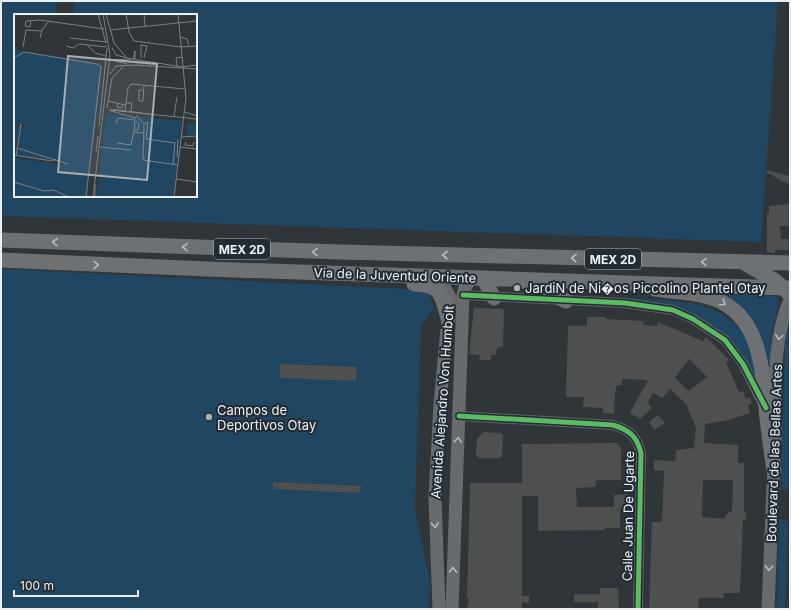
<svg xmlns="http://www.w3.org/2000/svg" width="791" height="610" viewBox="0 0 791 610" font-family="Inter,sans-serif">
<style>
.green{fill:#204662}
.building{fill:#4e4f4f;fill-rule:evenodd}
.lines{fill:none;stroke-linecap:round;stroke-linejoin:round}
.minor{stroke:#606264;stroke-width:10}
.major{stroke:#676b6d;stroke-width:13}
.highway{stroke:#6d7174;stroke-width:15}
.highway-bridge{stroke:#6d7174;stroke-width:15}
.cycleway-casing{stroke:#232b33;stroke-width:8}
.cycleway{stroke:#5cba63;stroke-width:5}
.oneway{stroke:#b9bdc1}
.oneway2{stroke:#b6bbbf}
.poi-dot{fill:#aaafb3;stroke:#232b33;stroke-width:1.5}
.labels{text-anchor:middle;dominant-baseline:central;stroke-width:4;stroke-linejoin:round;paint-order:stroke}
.shield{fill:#232b33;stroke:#afb5bb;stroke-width:1}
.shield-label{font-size:12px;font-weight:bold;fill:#ebf0f5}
.street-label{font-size:13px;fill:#ebf0f5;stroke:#232b33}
.poi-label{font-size:13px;fill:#ebf0f5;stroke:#232b33;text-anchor:start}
.inset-road{fill:none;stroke:#7b8084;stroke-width:1}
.view{fill:#aaafb3;fill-opacity:0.15;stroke:#aaafb3;stroke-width:2}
.inset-edge{fill:none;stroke:#ebf0f5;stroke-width:2}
</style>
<rect width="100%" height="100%" fill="#303539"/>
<path class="green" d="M1 1H57L56 15H15V196H196V15H73L74 1H778L761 242 1 216Z
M1 269 427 290 434 308 421 325 415 509 430 583 429 609H1Z
M703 293 776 296 779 302 772 333 770 365 763 346Z
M585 297C606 298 628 298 649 299 686 301 725 303 746 338 752 348 754 362 757 373L751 374 734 343 715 327 690 314Z
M790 315V483L787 490 784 491 781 483 785 336Z
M779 519 788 522 785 609H777Z"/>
<path class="building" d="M767 170 790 176V185L766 172Z
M789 204 790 226H780L781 239H790V250H775V253L767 252V213L769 214V206Z
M474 308 504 309 503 346 497 348 496 355H491V360H479L480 355 469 354Z
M587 317H606V319L643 321V325L657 326 658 322 703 341 706 337 729 360 726 362 739 392 743 391 746 399 750 397 752 404 748 405 750 413 729 420 705 424 704 443 738 445V463H744V512H746V520L743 519 740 593H724L723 598H699L698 609H649L652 522H662L664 471 654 470V460L675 461 676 450 694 448 696 428 686 404 670 389 662 398 653 393 648 403 652 408 640 419 630 413 648 380 622 379V385H617L615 393 614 414 603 413V408L583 407 584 397H566L568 326H587ZM689 359 707 377 689 391 675 378ZM703 480H733L732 512 729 511 724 519 702 517Z
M280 364 357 367 356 381 280 378Z
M658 415 665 423 654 430 649 422Z
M483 432 500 433 503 435 502 456 499 458H479L476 455 477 439Z
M617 443 621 448V480H596L595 487 576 488 577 507H614V495L628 494V509H620V528H604L605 530 538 531V496H522V596H529V603L522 602V609H467L469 599 467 598 470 483H522V444Z
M273 482 361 486 360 493 273 489Z
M600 588H618L619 609H598V602H574V594H600Z"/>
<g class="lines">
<path class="minor" d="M463 295 625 303 673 310 693 319 725 340 743 364 763 404
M459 416 613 425C629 430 637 436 641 453L638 609"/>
<path class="major" d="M430 277 441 282 450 297 440 404 435 497 439 609
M775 441C776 395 771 343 790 299
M452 609 463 295 465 287 472 278
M768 609 774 461"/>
<path class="highway" d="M1 240 340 252 790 263
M1 260 207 269 656 284
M746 264 774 280 789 293
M483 278 494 298
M526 282 566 301
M414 284C442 285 441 294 448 318
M655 289C674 292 698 292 715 299 761 317 762 369 766 409 768 429 771 450 774 470"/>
<path class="highway-bridge" d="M656 284 790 288"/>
<defs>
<path id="cycleway" d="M463 295 625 303 673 310 693 319 725 340 743 364 766 408
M459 416 613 425C629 430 637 436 641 453L638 609"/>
</defs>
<use href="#cycleway" class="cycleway-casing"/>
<use href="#cycleway" class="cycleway"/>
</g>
<defs><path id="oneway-chevron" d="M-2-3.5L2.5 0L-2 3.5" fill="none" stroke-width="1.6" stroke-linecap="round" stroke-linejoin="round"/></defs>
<g class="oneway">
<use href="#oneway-chevron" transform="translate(55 242) rotate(-178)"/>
<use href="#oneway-chevron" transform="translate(185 247) rotate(-178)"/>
<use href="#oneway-chevron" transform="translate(315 252) rotate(-178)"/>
<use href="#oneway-chevron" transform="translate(445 255) rotate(-179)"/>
<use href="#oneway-chevron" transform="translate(574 258) rotate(-179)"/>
<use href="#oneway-chevron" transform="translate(704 262) rotate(-179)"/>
<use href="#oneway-chevron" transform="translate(96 265) rotate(2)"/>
<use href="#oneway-chevron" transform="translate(723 303) rotate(31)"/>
</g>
<g class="oneway2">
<use href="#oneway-chevron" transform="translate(779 337) rotate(98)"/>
<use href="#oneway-chevron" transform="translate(458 440) rotate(-87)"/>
<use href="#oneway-chevron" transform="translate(435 525) rotate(87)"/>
<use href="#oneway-chevron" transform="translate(769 568) rotate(92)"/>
<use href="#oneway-chevron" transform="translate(453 570) rotate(-88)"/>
</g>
<g class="poi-dot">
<circle cx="517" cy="288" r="4"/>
<circle cx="209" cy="417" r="4"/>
</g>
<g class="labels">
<g class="shield">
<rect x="214" y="239" width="56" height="20" rx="3"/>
<rect x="585" y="249" width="56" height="20" rx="3"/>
</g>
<g class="shield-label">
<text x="242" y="249">MEX 2D</text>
<text x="613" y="259">MEX 2D</text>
</g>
<g class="street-label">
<text transform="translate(395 275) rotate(2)">Via de la Juventud Oriente</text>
<text transform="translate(442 402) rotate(-86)">Avenida Alejandro Von Humbolt</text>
<text transform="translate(774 453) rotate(-88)">Boulevard de las Bellas Artes</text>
<text transform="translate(628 516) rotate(-89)">Calle Juan De Ugarte</text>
</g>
<g class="poi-label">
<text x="525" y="288">JardiN de Ni�os Piccolino Plantel Otay</text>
<text x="217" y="410">Campos de<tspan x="217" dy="15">Deportivos Otay</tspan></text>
</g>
</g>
<g transform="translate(14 14)">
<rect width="183" height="183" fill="#303539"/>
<path d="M0 36 89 50 73 183H0V143L43 150 42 163 44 150H56L2 141 7 115 10 112 7 108 3 111 6 115 0 140ZM92 99 168 107 159 183H82ZM173 109 183 110V121L172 122Z" fill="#204662"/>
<path class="inset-road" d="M84 0 92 29M92 0 100 29 112 43M112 0 115 18 120 27 167 33 183 32M130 0 131 12M17 7 16 13 11 12 12 7 26 6 90 15M96 16 183 7M166 23 173 25 175 33M26 24 28 16 35 7M56 24 93 28M73 31 81 39 92 42M52 32 59 34 65 30 93 33M9 33 12 16 28 17M98 34 102 41 117 45M0 44 10 38 83 50 87 53 72 183M127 44V31L133 32 130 44M119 45 121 37V45M97 46 113 50M97 46 117 45 169 53 183 51M122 51 183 55M163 52 162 44 168 43M96 60 102 52 123 51M129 76H125V87H129V86L130 71M94 87 111 91M104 89 103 93 108 94 109 90M112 89H118L117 97M93 94 98 64 109 53M97 95 136 100M95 96 183 105M111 96 114 74 117 70 171 75M97 97 122 104M171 98 183 102M122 101 130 110 129 146 164 151M160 102 163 83M102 110 104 104 121 106 120 118M130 110 134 108 132 125 161 129 159 151M85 112 93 34M121 116H124L125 110 122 107M168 123 183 122M164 126 163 142 165 144M172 128 171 131 179 132 180 128M103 129 117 131 120 118 129 119M86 133 117 136M166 133 183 135M3 134 54 150M82 138 84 122M0 141 38 147 42 145M2 142 7 110 6 114M162 165 183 168M0 168 30 177 39 176 55 183M79 183 96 41 89 0M81 183V170M160 183 172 84 164 0"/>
<path class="view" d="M54 42 143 50 133 166 44 158Z"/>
<rect width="183" height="183" class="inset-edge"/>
</g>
<rect width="791" height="610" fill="none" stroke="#ebf0f5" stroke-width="4"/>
<path d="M14 590v6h124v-6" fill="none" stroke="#ebf0f5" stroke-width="2"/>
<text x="20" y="590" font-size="12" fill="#ebf0f5" stroke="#232b33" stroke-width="3" paint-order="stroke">100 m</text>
</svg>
